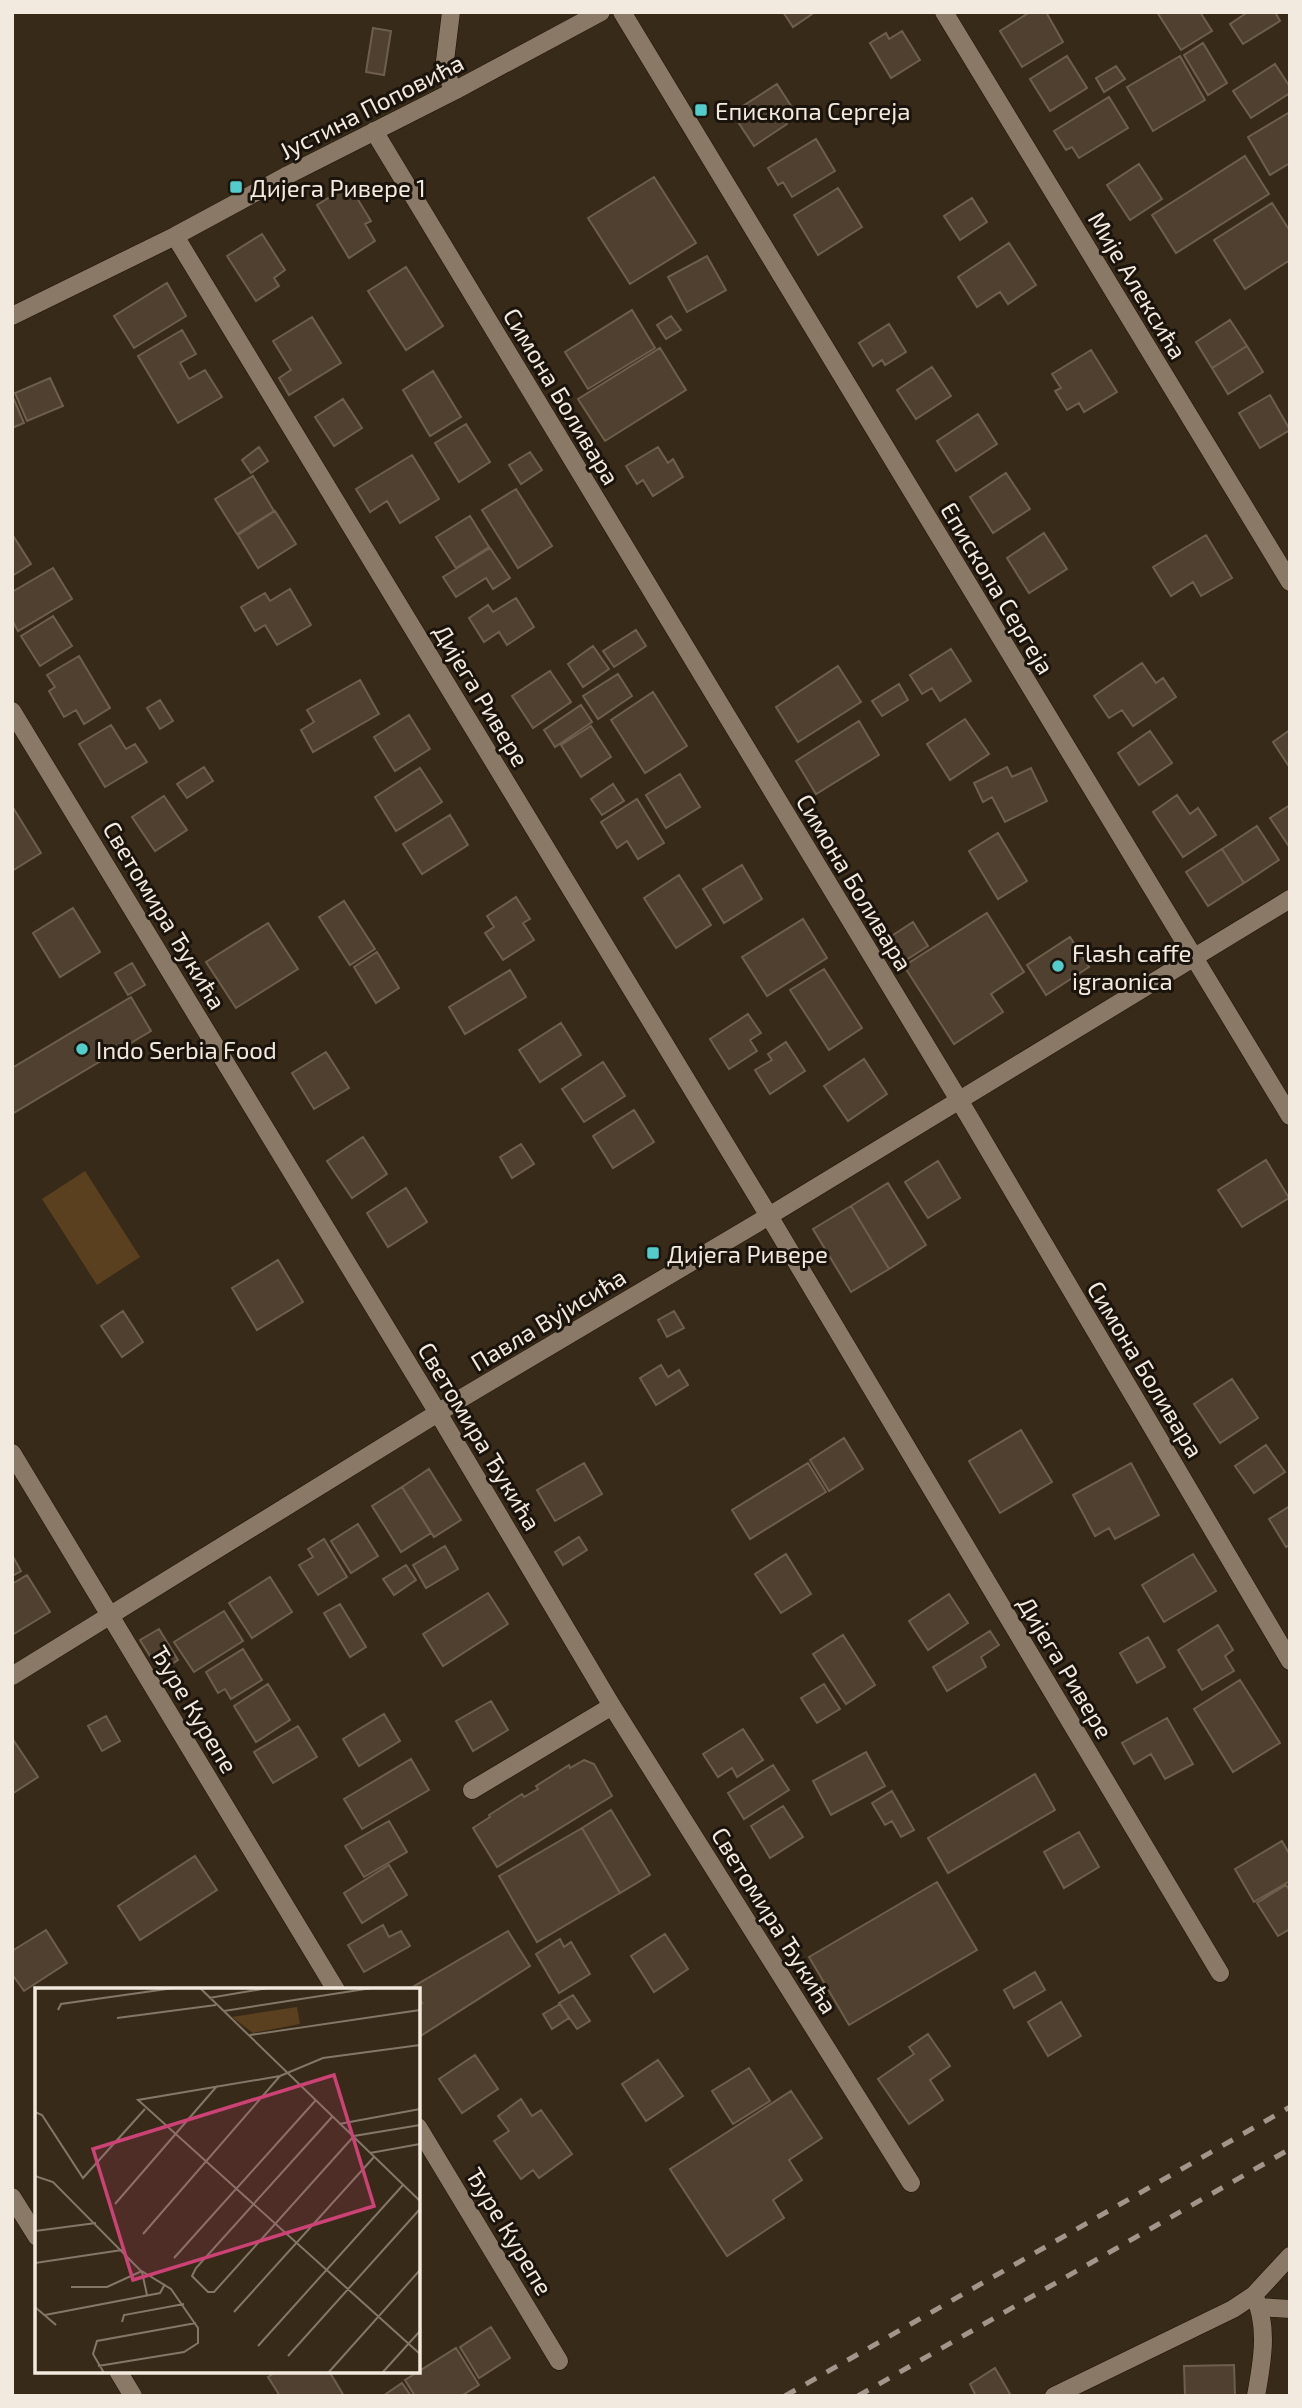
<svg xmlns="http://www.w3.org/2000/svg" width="1302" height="2408" viewBox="0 0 1302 2408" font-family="'Exo 2',sans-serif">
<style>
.green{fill:#5a401e}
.building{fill:#4f402f;stroke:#6e5f4c;stroke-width:2}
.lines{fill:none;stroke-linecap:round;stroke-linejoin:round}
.minor-casing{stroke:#1f1203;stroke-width:19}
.minor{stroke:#897966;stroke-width:18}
.rail{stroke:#a19689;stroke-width:5;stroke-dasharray:12 12;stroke-linecap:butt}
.poi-dot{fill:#53cdcb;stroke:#1b140d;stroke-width:2.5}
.labels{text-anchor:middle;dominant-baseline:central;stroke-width:6;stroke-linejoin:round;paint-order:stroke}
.street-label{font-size:24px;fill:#f3eadf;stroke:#1b140d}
.poi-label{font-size:24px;fill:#f3eadf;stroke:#1b140d;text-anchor:start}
.inset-road{fill:none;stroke:#837768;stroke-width:2}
.view{fill:#cc4275;fill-opacity:0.15;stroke:#cc4275;stroke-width:3.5}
.inset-edge{fill:none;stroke:#f3eadf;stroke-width:3.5}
</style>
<rect width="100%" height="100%" fill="#382a19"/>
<path class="green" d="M85 1171 140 1257 97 1285 42 1199Z"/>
<path class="building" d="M783 12H815L793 27Z
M1030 12H1046L1063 42 1022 67 1000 31Z
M1157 12H1200L1212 31 1181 50Z
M1248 12H1275L1280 21 1243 44 1230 24Z
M373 28 391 31 384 75 366 72Z
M902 31 920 60 891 78 870 43 886 33 889 39Z
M1203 43 1227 83 1208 95 1184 55Z
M1067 56 1087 88 1050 111 1030 79Z
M1180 56 1205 100 1153 131 1127 87Z
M1275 64 1290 87V93L1251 118 1233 91Z
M1116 66 1125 79 1104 92 1096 78Z
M777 84 793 109 782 116 787 124 754 146 732 113Z
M1109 97 1128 128 1079 158 1072 147 1066 150 1054 131Z
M1290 112V163L1270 175 1248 137Z
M816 139 835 171 792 197 783 182 778 185 768 168Z
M1245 156 1269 194 1176 253 1152 215Z
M1139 164 1162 199 1130 220 1107 185Z
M654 177 696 243 630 284 588 218Z
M349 185 371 221 365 224 375 241 349 258 317 205Z
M838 188 862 227 818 255 794 215Z
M972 198 987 222 960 240 944 216Z
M1272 203 1290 231V260L1245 289 1214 240Z
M262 234 285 270 274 278 279 286 256 301 227 256Z
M1009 243 1036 285 1008 304 1000 292 977 307 958 277Z
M707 256 726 290 687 312 668 277Z
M406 267 443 326 406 350 368 291Z
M167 283 186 316 134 348 114 316Z
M632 310 655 348 588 389 565 352Z
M671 316 681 330 666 339 657 325Z
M312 317 341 363 289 395 279 378 291 370 273 341Z
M1230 320 1247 346 1212 368 1196 342Z
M889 324 906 352 885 365 882 360 873 366 859 343Z
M182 330 196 354 180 363 189 379 205 370 222 397 178 423 138 356Z
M1247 346 1263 372 1228 394 1212 368Z
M660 348 686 390 605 441 578 399Z
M1091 350 1117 392 1084 412 1079 403 1067 410 1055 391 1061 388 1052 374Z
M932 367 951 396 916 419 897 390Z
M433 371 461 417 430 436 403 390Z
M50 378 63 406 27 421 15 393Z
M12 395 24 423 12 428Z
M1270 395 1290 430 1260 448 1239 413Z
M343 399 362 428 334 446 315 417Z
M978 414 997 444 956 471 937 441Z
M466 424 490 462 459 482 435 443Z
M259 447 268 461 251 473 242 460Z
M658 447 668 463 673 459 683 477 653 496 643 480 637 484 626 466Z
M530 452 542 470 521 484 509 465Z
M412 455 439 499 400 523 387 501 370 512 356 489Z
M1006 473 1030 509 993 533 970 497Z
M253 476 274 511 237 534 215 499Z
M516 489 552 546 518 568 482 510Z
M275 511 296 544 258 568 238 535Z
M470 516 489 547 456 568 436 537Z
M1044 533 1067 569 1029 593 1007 558Z
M12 534 31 564 12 576Z
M1206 535 1232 578 1201 596 1193 582 1171 596 1153 567Z
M490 548 510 578 493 589 486 578 456 597 443 577Z
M53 568 72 599 18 631 12 620V592Z
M290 589 311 625 277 645 265 625 255 631 241 607 265 593 270 601Z
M516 598 534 627 507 645 499 632 484 642 469 618 488 605 493 612Z
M53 616 72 646 40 666 21 636Z
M636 630 646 646 614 667 603 651Z
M593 646 609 669 583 687 568 664Z
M951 649 971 681 940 701 932 688 922 694 910 675Z
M79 656 110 708 84 724 76 710 64 717 49 691 55 687 47 675Z
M1142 663 1156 683 1163 678 1176 697 1133 726 1122 710 1109 718 1094 696Z
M838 666 861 702 798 742 776 707Z
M550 671 571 702 533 728 512 696Z
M618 674 632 696 598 719 583 696Z
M360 680 379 714 313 752 301 730 314 722 307 710Z
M899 684 908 700 882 716 872 701Z
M653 692 687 746 645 773 611 720Z
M160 700 173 721 160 729 147 708Z
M581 705 592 722 555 747 544 730Z
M409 715 430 749 395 771 374 737Z
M965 719 989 754 950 780 927 744Z
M859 721 879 755 816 794 796 761Z
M111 725 126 749 135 744 147 762 105 787 79 744Z
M591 726 611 757 581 777 561 745Z
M1290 730V768L1273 742Z
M1150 731 1172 763 1139 785 1118 753Z
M204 767 213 781 187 798 177 784Z
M1007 767 1012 777 1031 768 1047 801 1005 822 992 797 983 802 974 783Z
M420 768 442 802 396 831 375 797Z
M680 774 700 807 666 828 646 795Z
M613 784 624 801 602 815 591 799Z
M1177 795 1190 814 1198 808 1216 835 1183 857 1153 812Z
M164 796 187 830 155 851 132 817Z
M637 799 664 843 638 859 627 841 617 848 601 822Z
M1290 805V848L1270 818Z
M12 806 41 853 12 871Z
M450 815 468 845 422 874 403 844Z
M1257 826 1279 860 1244 883 1222 849Z
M998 833 1027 881 998 899 969 851Z
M1222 849 1244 883 1208 906 1186 872Z
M742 865 762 899 724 923 703 889Z
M679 875 711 925 676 948 644 898Z
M516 897 530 919 523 923 534 940 503 960 485 933 494 927 487 916Z
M344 901 375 949 350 965 319 917Z
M73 908 100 952 60 977 33 933Z
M987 913 1024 972 991 994 1003 1012 954 1044 904 966Z
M803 919 827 958 767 996 742 957Z
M913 922 928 946 903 962 887 939Z
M268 923 298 969 236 1008 206 962Z
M1070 937 1089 967 1046 995 1027 965Z
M377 952 399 988 376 1003 354 967Z
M132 963 145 985 128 995 115 973Z
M824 969 862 1028 829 1050 790 990Z
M510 970 526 997 465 1034 449 1007Z
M131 997 151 1031 12 1114V1068Z
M748 1014 761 1033 750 1040 757 1051 729 1069 710 1039Z
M561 1023 581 1055 540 1082 519 1050Z
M786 1042 805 1071 770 1094 755 1070 772 1060 768 1054Z
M326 1052 349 1088 314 1109 292 1073Z
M864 1059 887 1094 848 1121 824 1086Z
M603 1062 625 1096 584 1122 562 1089Z
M634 1110 654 1142 613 1168 593 1136Z
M363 1137 387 1174 352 1198 327 1161Z
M521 1144 534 1164 512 1178 500 1157Z
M1266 1160 1289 1198 1242 1227 1218 1190Z
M938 1161 960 1198 928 1218 905 1182Z
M888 1183 926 1245 889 1269 851 1206Z
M406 1188 427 1222 388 1247 367 1213Z
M851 1206 889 1269 851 1292 813 1229Z
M278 1260 303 1302 257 1330 232 1288Z
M123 1311 143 1342 122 1357 101 1326Z
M674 1311 684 1328 667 1337 658 1320Z
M661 1365 668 1377 679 1370 688 1385 656 1405 640 1378Z
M1232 1379 1258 1418 1220 1443 1194 1404Z
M1021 1430 1052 1482 1000 1513 969 1461Z
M844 1438 863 1469 829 1491 810 1460Z
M1266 1445 1285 1472 1254 1493 1235 1466Z
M584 1463 602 1494 555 1521 537 1490Z
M808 1463 826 1492 750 1539 732 1510Z
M1131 1463 1159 1515 1115 1539 1109 1528 1095 1536 1073 1495Z
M429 1469 461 1520 434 1537 402 1487Z
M402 1487 431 1533 401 1552 372 1506Z
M1290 1506V1545L1286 1547 1269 1519Z
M358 1524 378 1556 351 1573 331 1541Z
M579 1537 587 1550 563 1565 555 1552Z
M324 1539 347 1577 318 1595 299 1565 313 1557 308 1549Z
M445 1546 458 1569 426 1588 413 1565Z
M786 1554 811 1594 781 1613 755 1574Z
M1193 1554 1216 1591 1164 1622 1142 1585Z
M12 1555 21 1571 12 1576Z
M406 1565 416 1580 394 1595 383 1579Z
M27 1575 50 1612 12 1635V1584Z
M270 1577 292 1612 252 1638 229 1603Z
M488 1593 508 1624 443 1666 423 1634Z
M949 1594 968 1623 928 1650 909 1621Z
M340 1604 366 1647 350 1657 324 1613Z
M224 1611 243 1641 194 1672 174 1642Z
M1218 1625 1233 1650 1225 1656 1234 1671 1202 1690 1178 1650Z
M159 1629 178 1660 160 1672 140 1640Z
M990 1631 999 1645 981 1657 986 1667 947 1691 933 1667Z
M843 1635 875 1685 846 1704 813 1654Z
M1148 1637 1165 1667 1137 1683 1120 1653Z
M243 1649 262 1680 231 1699 225 1689 218 1693 206 1672Z
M1240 1680 1280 1743 1233 1772 1194 1709Z
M268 1684 290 1720 256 1742 234 1706Z
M824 1684 840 1709 817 1723 801 1698Z
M491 1701 508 1730 473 1751 456 1721Z
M384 1714 400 1741 359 1766 343 1739Z
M106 1716 120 1741 102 1751 88 1726Z
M1167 1718 1193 1764 1165 1779 1151 1754 1134 1764 1122 1743Z
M298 1726 317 1757 273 1783 254 1752Z
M743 1729 763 1760 737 1777 732 1768 718 1777 703 1754Z
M12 1738 38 1777 12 1794Z
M866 1752 885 1786 831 1815 813 1781Z
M411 1759 429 1790 362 1829 344 1799Z
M584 1760 594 1764 612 1796 497 1867 473 1828 490 1817 489 1815 522 1794 524 1797 538 1789 536 1786 569 1765 570 1768Z
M773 1765 789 1790 744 1819 728 1793Z
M1035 1774 1055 1810 948 1873 928 1838Z
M892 1791 914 1830 901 1837 892 1821 885 1825 872 1803Z
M783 1806 803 1837 770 1858 751 1826Z
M611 1810 650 1875 620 1893 582 1828Z
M389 1821 407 1852 364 1877 345 1846Z
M582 1828 620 1893 537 1942 499 1876Z
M1079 1832 1099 1867 1064 1888 1044 1852Z
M1282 1841 1290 1855V1881L1254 1902 1235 1869Z
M195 1856 217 1890 140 1940 118 1906Z
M389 1865 407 1895 362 1923 344 1893Z
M937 1882 977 1950 849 2025 809 1957Z
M1286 1885 1290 1891V1929L1278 1936 1257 1903Z
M383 1925 389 1937 401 1931 410 1946 364 1972 348 1945Z
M46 1930 67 1963 24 1991 12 1974V1951Z
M508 1931 530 1966 419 2037 418 2005 422 2003 418 1998V1990L411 1988Z
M665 1934 688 1969 654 1992 631 1956Z
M560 1939 564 1947 571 1942 590 1974 559 1993 536 1954Z
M1035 1972 1045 1990 1014 2008 1004 1990Z
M573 1995 590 2021 577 2029 559 2003Z
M1061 2002 1081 2036 1048 2056 1028 2022Z
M560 2004 569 2018 552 2029 543 2014Z
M928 2034 950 2066 930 2080 943 2100 909 2124 878 2079 914 2054 909 2047Z
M475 2055 498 2089 462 2113 439 2079Z
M658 2060 683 2096 646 2121 622 2084Z
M749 2068 770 2101 733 2124 712 2091Z
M791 2091 822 2138 789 2160 802 2180 773 2200 784 2218 727 2256 670 2169Z
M521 2099 532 2116 541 2110 572 2154 539 2178 533 2170 521 2179 494 2141 509 2131 498 2116Z
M491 2327 510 2358 479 2378 460 2347Z
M456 2348 479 2385 461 2396H415L405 2380Z
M1234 2365 1235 2396H1185L1184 2366Z
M995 2368 1010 2394 1007 2396H976L970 2384Z
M277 2371H329L344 2396H280L268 2377Z
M402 2383 411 2396H383Z"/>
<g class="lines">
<defs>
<path id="minor" d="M451 12 444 69 454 91
M622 12 1290 1116
M944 12 1290 582
M374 131 968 1115 1290 1661
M175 236 769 1216 1220 1973
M12 316 175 236 288 175 454 91 601 12
M12 711 438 1413 612 1706 911 2183
M12 1453 336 1990
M12 1676 462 1398 769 1216 1290 899
M472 1790 612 1706
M418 2127 559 2361
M12 2197 37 2237
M1254 2295C1269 2326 1262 2363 1256 2396
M1259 2307 1290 2309
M118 2371 133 2396
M1054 2396 1233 2309 1254 2295 1290 2256"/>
</defs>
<use href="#minor" class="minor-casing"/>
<use href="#minor" class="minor"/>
<path class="rail" d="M785 2396 1290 2107
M858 2396 1290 2149"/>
</g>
<g class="poi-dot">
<rect x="694" y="103" width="14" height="14" rx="3.5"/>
<rect x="229" y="180" width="14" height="14" rx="3.5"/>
<circle cx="1058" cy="966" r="7"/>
<circle cx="82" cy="1049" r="7"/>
<rect x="646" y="1246" width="14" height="14" rx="3.5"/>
</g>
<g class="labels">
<g class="street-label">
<text transform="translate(371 106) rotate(-27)">Јустина Поповића</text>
<text transform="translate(1138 285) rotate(59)">Мије Алексића</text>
<text transform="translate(562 396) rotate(59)">Симона Боливара</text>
<text transform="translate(998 588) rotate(59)">Епископа Сергеја</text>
<text transform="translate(482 695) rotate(59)">Дијега Ривере</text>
<text transform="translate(855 882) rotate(59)">Симона Боливара</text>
<text transform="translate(165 915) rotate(59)">Светомира Ђукића</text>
<text transform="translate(548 1319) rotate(-31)">Павла Вујисића</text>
<text transform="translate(1146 1369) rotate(59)">Симона Боливара</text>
<text transform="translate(480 1436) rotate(59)">Светомира Ђукића</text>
<text transform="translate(1066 1667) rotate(59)">Дијега Ривере</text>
<text transform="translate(195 1709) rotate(59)">Ђуре Курепе</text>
<text transform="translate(775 1920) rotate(58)">Светомира Ђукића</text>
<text transform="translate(510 2231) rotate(59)">Ђуре Курепе</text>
</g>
<g class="poi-label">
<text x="715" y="110">Епископа Сергеја</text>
<text x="250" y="187">Дијега Ривере 1</text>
<text x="1072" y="952">Flash caffe<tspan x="1072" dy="28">igraonica</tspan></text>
<text x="96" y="1049">Indo Serbia Food</text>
<text x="667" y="1253">Дијега Ривере</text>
</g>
</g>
<g transform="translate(35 1988)">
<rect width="385" height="385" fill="#382a19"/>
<path d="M262 19 265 36 218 45 197 29Z" fill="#5a401e"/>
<path class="inset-road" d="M165 0 385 213M174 10 233 0M23 22 26 16 139 0M189 23 337 0M82 30 181 17M215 47 385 22M385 57 288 70 245 88 103 112 385 366M0 124 7 127 48 190 110 121M297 129 161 280 157 288 173 304H179L319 148 385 137M304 136 385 121M335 165 385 156M0 188 18 194 105 282 136 301 163 340V355L149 364 63 378M80 216 182 98M0 243 61 235M108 246 245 88M139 270 281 112M0 275 87 262M107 284 112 307M36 299H72L107 283M0 319 21 337M199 324 339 169M10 327 125 305 130 296M87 334 89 327 149 316M223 358 368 197M253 368 385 221M69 385 58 366 62 353 161 335M293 385 385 282M347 385 385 343"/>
<path class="view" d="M299 87 339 218 98 292 58 161Z"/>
<rect width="385" height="385" class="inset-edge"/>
</g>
<rect width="1302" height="2408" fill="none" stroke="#f3eadf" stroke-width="28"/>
</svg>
